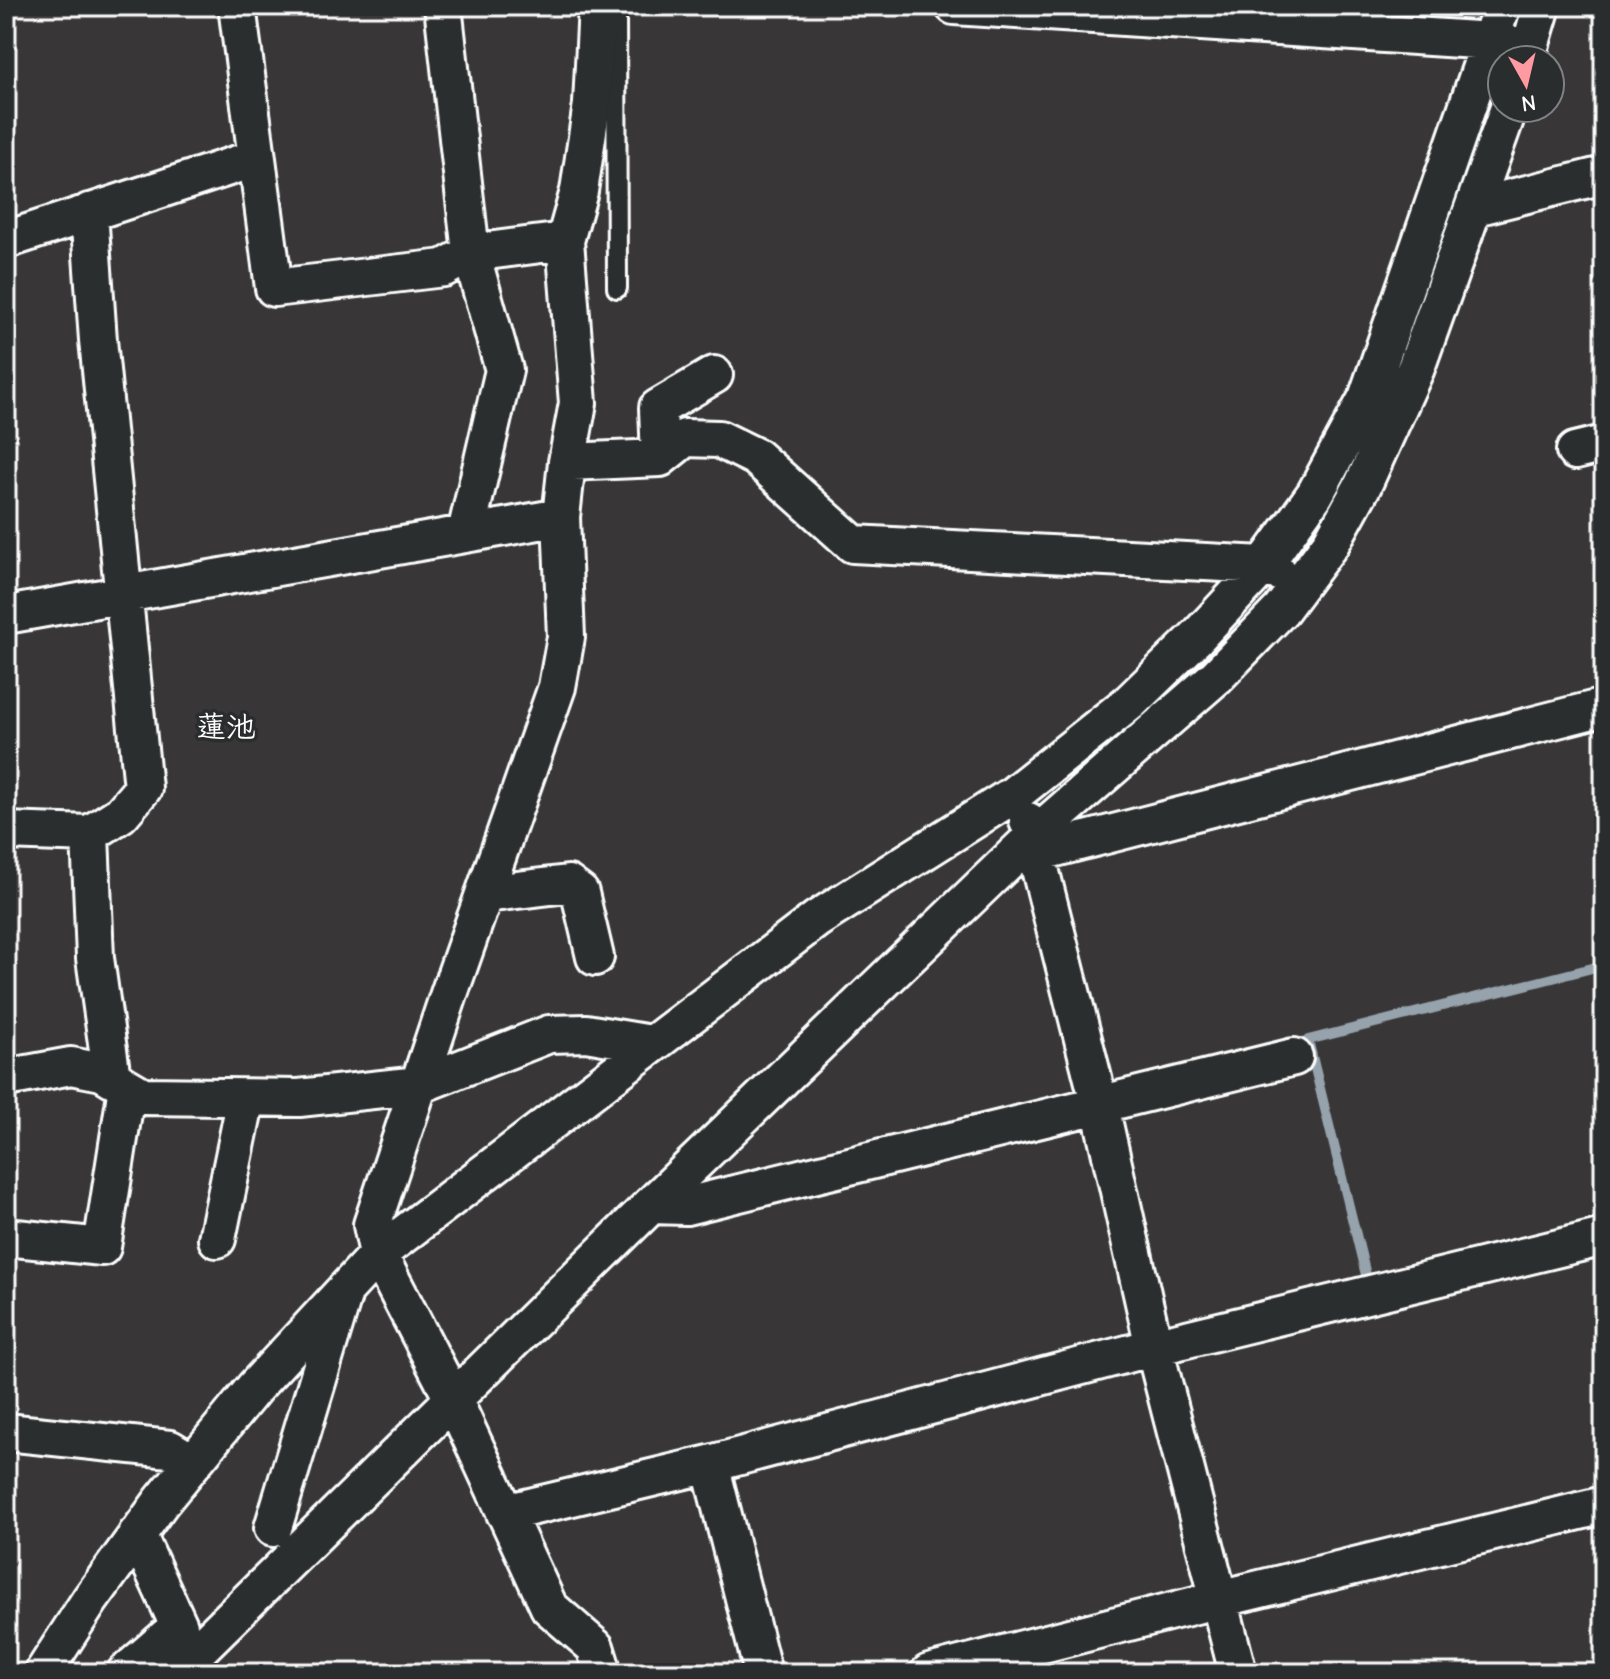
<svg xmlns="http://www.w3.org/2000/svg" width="1610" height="1679" viewBox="0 0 1610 1679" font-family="'Comic Neue','Klee One',sans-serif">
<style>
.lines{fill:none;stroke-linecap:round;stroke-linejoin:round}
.stream{stroke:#96a3ac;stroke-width:10}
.service-casing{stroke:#fff;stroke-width:24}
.minor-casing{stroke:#fff;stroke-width:42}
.service{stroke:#2a2d2e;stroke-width:18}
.minor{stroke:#2a2d2e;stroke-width:36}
.labels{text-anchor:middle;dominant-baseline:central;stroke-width:7;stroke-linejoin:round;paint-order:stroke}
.quarter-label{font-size:30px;font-weight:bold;fill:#fff;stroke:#2a2d2e}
</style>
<rect width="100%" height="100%" fill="#383637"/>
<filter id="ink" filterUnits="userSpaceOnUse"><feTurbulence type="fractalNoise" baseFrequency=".0125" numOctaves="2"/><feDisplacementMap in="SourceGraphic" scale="16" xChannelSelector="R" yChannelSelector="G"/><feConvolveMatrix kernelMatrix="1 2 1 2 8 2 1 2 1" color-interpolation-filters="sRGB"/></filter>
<g filter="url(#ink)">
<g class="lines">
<path class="stream" d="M1366 1275 1308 1040 1604 965"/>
<defs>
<path id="service" d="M616 6 617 288"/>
<path id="minor" d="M237 6 274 288 444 268 471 253 565 241
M443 6 471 253 504 370 466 533
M597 6 592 104 579 191 565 241 578 403 567 462 561 517 566 637 557 687 449 994 372 1225 378 1254 454 1401 549 1607 595 1647 603 1673
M954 6 1491 41 1530 47
M1526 60 1542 6
M1475 207 1604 175
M89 212 98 340 143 788 121 814 90 834 95 958 112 1078
M6 240 256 158
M1575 451 1604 444
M660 458 658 408 714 375
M567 462 660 458 685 438 719 439 756 457 853 544 1264 565 1278 572
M6 615 561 517
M1028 821 1035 835 1036 853 1100 1106 1154 1347 1238 1673
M6 831 90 834
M1036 853 1604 707
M484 894 568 884 580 893 595 957
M6 1078 71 1066 102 1072 143 1096 299 1098 419 1085 549 1034 586 1033 651 1044
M651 1205 686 1206 1294 1057
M6 1237 102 1247 127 1087
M217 1239 246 1098
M6 1432 170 1449 193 1463
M710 1464 763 1673
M505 1513 710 1464 1154 1347 1604 1237
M273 1528 343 1296
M43 1673 90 1600 161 1502 255 1387 378 1254 817 919 1013 795 1130 702 1196 638 1264 565 1315 494 1367 398 1502 6
M125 1673 179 1626 137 1534
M179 1673 178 1671 190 1658 651 1205 1035 835 1217 676 1281 610 1331 543 1363 485 1416 368 1509 108
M929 1673 1219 1599 1604 1505"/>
</defs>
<use href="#service" class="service-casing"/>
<use href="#minor" class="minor-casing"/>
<use href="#service" class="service"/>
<use href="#minor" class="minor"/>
</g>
</g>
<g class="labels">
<g class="quarter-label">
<text x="226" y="727">蓮池</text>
</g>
</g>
<rect width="1610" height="1679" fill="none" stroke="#2a2d2e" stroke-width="32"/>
<rect x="16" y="16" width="1578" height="1647" fill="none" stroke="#fff" stroke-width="3" filter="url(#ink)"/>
<g transform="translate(1526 84) rotate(172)"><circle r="38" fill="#2a2d2e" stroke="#7f8182" stroke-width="2"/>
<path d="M0-6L14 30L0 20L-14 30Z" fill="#ff9aa2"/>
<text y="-12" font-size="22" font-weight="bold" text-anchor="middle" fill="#ffffff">N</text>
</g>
</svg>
